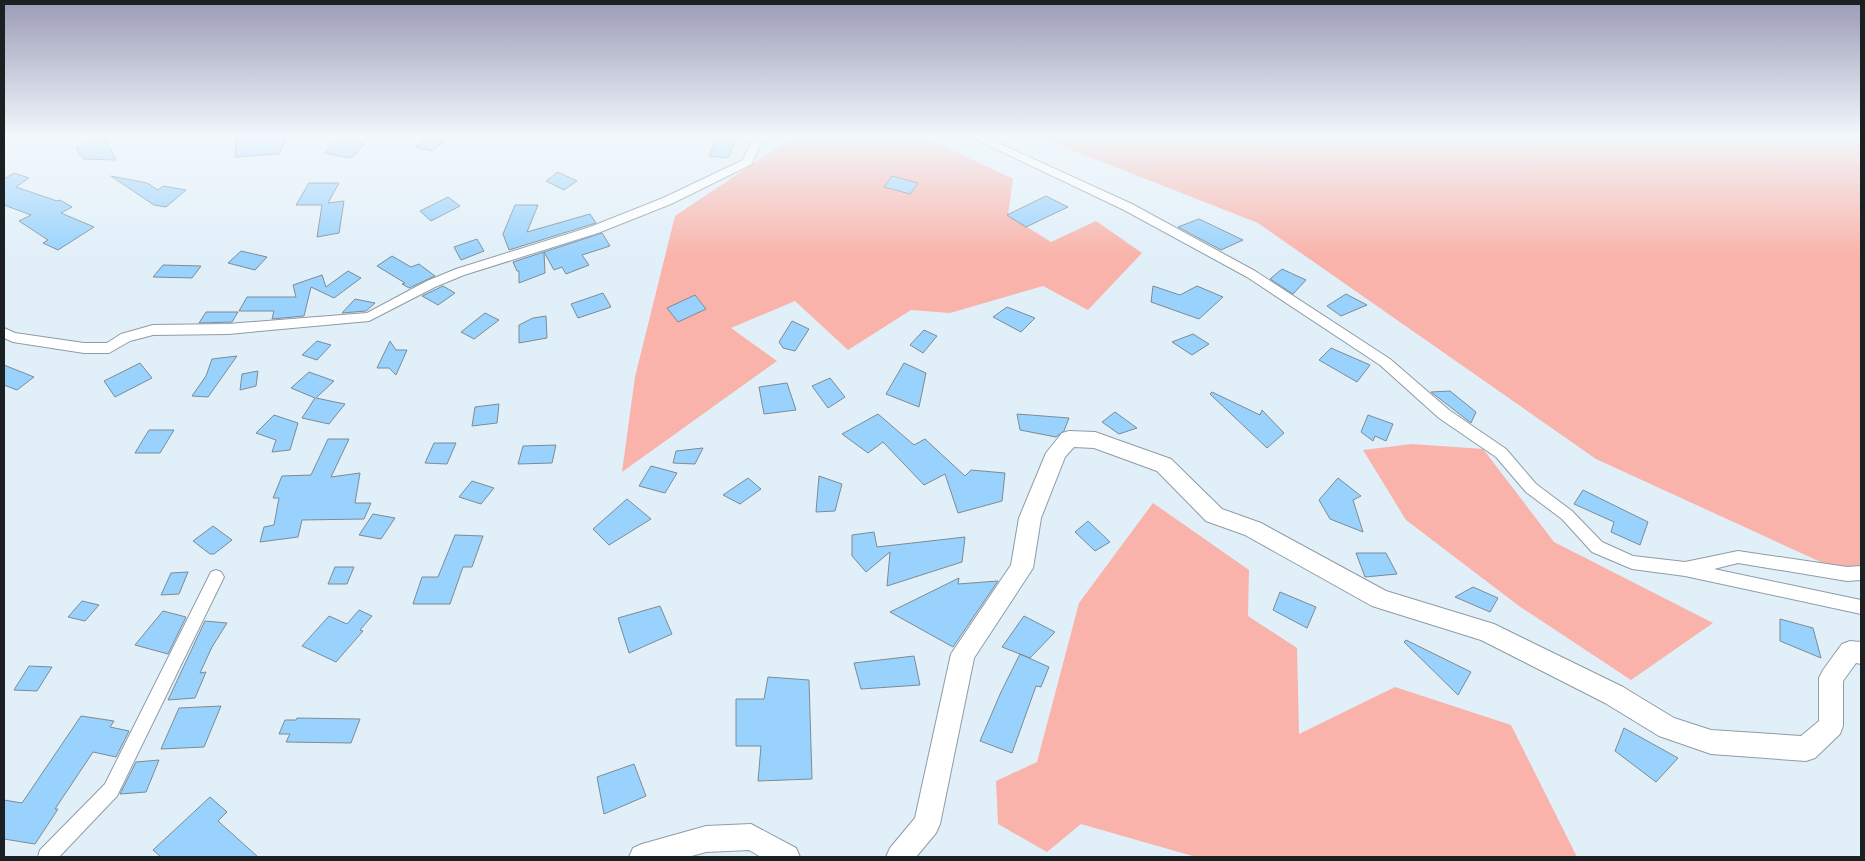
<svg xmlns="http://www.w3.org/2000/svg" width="1865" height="861" viewBox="0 0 1865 861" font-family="Helvetica,sans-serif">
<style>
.green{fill:#f9b3aa}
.building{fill:#98d2fd;stroke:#7e8b94}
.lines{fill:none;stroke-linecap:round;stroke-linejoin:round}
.street-casing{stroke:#8f9ca6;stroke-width:2}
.secondary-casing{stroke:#8f9ca6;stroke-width:2}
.street{fill:#fff;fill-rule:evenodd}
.secondary{fill:#fff;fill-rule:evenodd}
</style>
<rect width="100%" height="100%" fill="#e1eff9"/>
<path class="green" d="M810 136H923L1013 179 1008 215 1051 242 1096 221 1142 253 1088 310 1043 286 950 313 911 310 848 350 795 301 731 328 777 361 622 472 635 377 675 216 781 145Z
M1036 136H1861V569L1847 574 1596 459 1258 223Z
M1412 444 1483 449 1554 542 1713 623 1631 680 1519 606 1406 520 1363 450Z
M1153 503 1249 570 1248 616 1297 648 1299 734 1395 687 1511 725 1577 857H1196L1081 824 1047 852 998 824 996 781 1037 762 1079 603Z"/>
<path class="building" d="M236 136H288L279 154 235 157Z
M428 136H431L445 140 432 151 415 147Z
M105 137 116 160 83 159 76 148Z
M717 137 736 139 728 158 709 156Z
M338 139 365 144 351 158 324 153Z
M558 172 577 181 564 190 546 181Z
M14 173 29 178 16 187 57 201 60 200 72 207 61 213 94 227 58 250 43 243 48 240 19 221 31 215 4 205V179Z
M111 176 147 183 158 190 163 186 186 190 166 207 154 205Z
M892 176 918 183 910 194 884 187Z
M309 183H339L328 203 344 201 339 233 317 237 322 205H296Z
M1046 196 1068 207 1026 227 1007 215Z
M448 197 460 206 431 221 420 211Z
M515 205H538L527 232 590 214 596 223 509 250 503 234Z
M1199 219 1243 240 1221 250 1178 227Z
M602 233 610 246 582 255 589 265 566 274 562 267 554 270 544 252Z
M477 239 484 251 461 260 454 247Z
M241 251 267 257 255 270 228 263Z
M544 252 545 273 519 283V271H517L513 262Z
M392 256 411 267 419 264 435 276 409 288 402 284 405 283 377 266Z
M163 265 201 266 192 278 153 277Z
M1282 269 1306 280 1293 294 1270 279Z
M348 271 361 278 334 298 311 287 304 316 272 319 274 311H239L247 297H296L293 285 322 275 326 287Z
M443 286 455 293 438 305 422 296Z
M1153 286 1180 295 1197 286 1223 297 1199 319 1151 302Z
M603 293 611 307 578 318 571 304Z
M1346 294 1367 305 1341 316 1327 306Z
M695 295 706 309 678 322 667 308Z
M355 299 375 303 366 311 342 313Z
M1007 307 1035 318 1021 332 993 317Z
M206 312H238L232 322 199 323Z
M485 313 499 320 474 339 461 332Z
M546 316 547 338 519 343V325L533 318Z
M792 321 809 329 795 351 783 348 779 342Z
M924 330 937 336 923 353 910 345Z
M1193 334 1209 344 1192 355 1172 342Z
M317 341 331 345 317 360 302 355Z
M390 341 396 350H407L396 375 389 368H377Z
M1331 348 1370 365 1357 382 1319 360Z
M237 356 208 397 192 396 206 376 212 359Z
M140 363 152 378 115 397 104 381Z
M904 363 926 373 919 407 886 394Z
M4 365 34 377 17 390 4 385Z
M258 371 256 386 240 390 242 374Z
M309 372 334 381 316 398 345 404 329 424 302 418 315 398 291 388Z
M830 378 845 397 828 408 812 386Z
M787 383 796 410 764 414 759 387Z
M1450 391 1476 412 1471 423 1431 392Z
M1212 392 1260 415 1262 410 1284 433 1267 448 1210 394Z
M499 404 497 423 472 426 475 407Z
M1115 412 1137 428 1119 434 1102 422Z
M878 414 914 445 925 439 965 476 971 470 1005 473 1002 501 958 513 945 474 924 485 883 442 868 453 842 434Z
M1017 414 1069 418 1064 431 1056 437 1020 430Z
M274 415 298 423 290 450 272 452 276 440 256 433Z
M1368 415 1393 424 1386 441 1375 436 1373 441 1361 432Z
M149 430H174L160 453H135Z
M328 439H349L331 477 360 473 355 503H371L364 519 302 520 298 537 260 542 264 527 274 525 279 498H273L282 476 311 475Z
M434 443H456L447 464 425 463Z
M556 445 552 463 518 464 523 446Z
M703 448 695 464 673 463 676 451Z
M651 466 677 473 665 493 639 486Z
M819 476 842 484 835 511 816 512Z
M748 478 761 489 740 504 723 495Z
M1338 478 1361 496 1353 500 1363 532 1330 519 1319 500Z
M472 481 494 488 481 504 459 497Z
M1583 490 1648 522 1640 545 1611 532 1614 522 1574 504Z
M627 499 651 519 609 545 593 529Z
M373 514 395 518 381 539 359 535Z
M1088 521 1110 542 1095 551 1075 532Z
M213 526 232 540 214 554H210L193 541Z
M874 532 877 547 965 537 962 562 887 586 890 552 866 572 852 556V535Z
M455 535 483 536 472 567H463L450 604H413L422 577H438Z
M1356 553H1386L1397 574 1365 577Z
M335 567H354L347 584H328Z
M188 572 179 594 161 595 171 573Z
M959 578 958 584 998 581 953 647 890 612Z
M1473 587 1498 598 1490 612 1455 597Z
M1280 592 1316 607 1307 628 1273 610Z
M82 601 99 605 85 621 68 617Z
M660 606 672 634 629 653 618 618Z
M359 610 372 616 360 630 363 631 336 662 302 646 329 616 347 624Z
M163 611 186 617 168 654 135 645Z
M1024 616 1055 632 1030 658 1002 647Z
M1780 619 1813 628 1821 658 1780 641Z
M205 621 227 623 212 647 200 673 206 672 195 698 168 700Z
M1406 640 1471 672 1458 695 1404 642Z
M1020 654 1049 667 1041 687 1036 686 1012 753 980 741 1001 692Z
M914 656 920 685 861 689 854 663Z
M29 666 52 667 37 691 14 690Z
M768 677 809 680 812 779 758 781 761 746H736V699H764Z
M221 706 204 747 161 749 179 708Z
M81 716 114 721 110 727 129 731 116 757 93 752 55 809H58L35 844 4 839V800L22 803Z
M297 718 360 719 351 743 286 742 290 734H279L285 720H296Z
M1624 728 1678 758 1656 782 1615 751Z
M159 760 146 792 120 794 136 762Z
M634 764 646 796 604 814 597 777Z
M210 797 227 812 218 821 258 857H161L153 850Z"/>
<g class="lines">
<defs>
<path id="street" d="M758 136H769L760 145 752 164 671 204 598 233 464 275 435 287 369 321 228 334 153 335 130 341 109 353H84L13 342 4 338V328L15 333 84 343H107L121 334 153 325 228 324 367 313 427 281 456 269 590 227 663 198 743 160 750 144Z
M969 136H983L1132 204 1255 271 1390 359 1449 410 1506 449 1536 484 1572 511 1602 542 1633 556 1685 562 1738 551 1847 567 1861 566V580L1847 581 1738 563 1714 569 1861 600V614L1685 576 1632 569 1592 552 1562 519 1526 492 1496 457 1439 418 1380 365 1247 277 1124 210Z
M216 570 221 572 224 577 117 796 59 857H38L40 850 105 784 211 572Z"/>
<path id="secondary" d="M1069 431 1095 432 1171 459 1222 509 1261 523 1386 591 1494 624 1623 687 1674 718 1711 730 1801 736 1819 721V678L1823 670 1842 644 1850 641 1861 642V664L1856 663 1843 681V726L1840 734 1815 758 1806 761 1711 754 1659 736 1605 703 1481 640 1372 606 1245 535 1206 521 1157 471 1094 448 1074 447 1065 457 1041 518 1033 568 974 658 940 824 936 833 916 857H886L890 848 915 818 951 654 1011 565 1019 518 1046 453 1062 433Z
M751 824 796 848 800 857H761L749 850 706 852 688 857H629L633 848 642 844 706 826Z"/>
</defs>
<use href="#street" class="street-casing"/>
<use href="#secondary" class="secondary-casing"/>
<use href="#street" class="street"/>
<use href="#secondary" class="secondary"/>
</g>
<linearGradient id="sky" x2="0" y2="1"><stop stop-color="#9b9bb6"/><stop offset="0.53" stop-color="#f2f8fc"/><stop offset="1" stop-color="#f2f8fc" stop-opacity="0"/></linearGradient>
<rect width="1865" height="257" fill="url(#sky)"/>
<rect width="1865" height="861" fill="none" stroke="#1b2023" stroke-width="10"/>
</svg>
